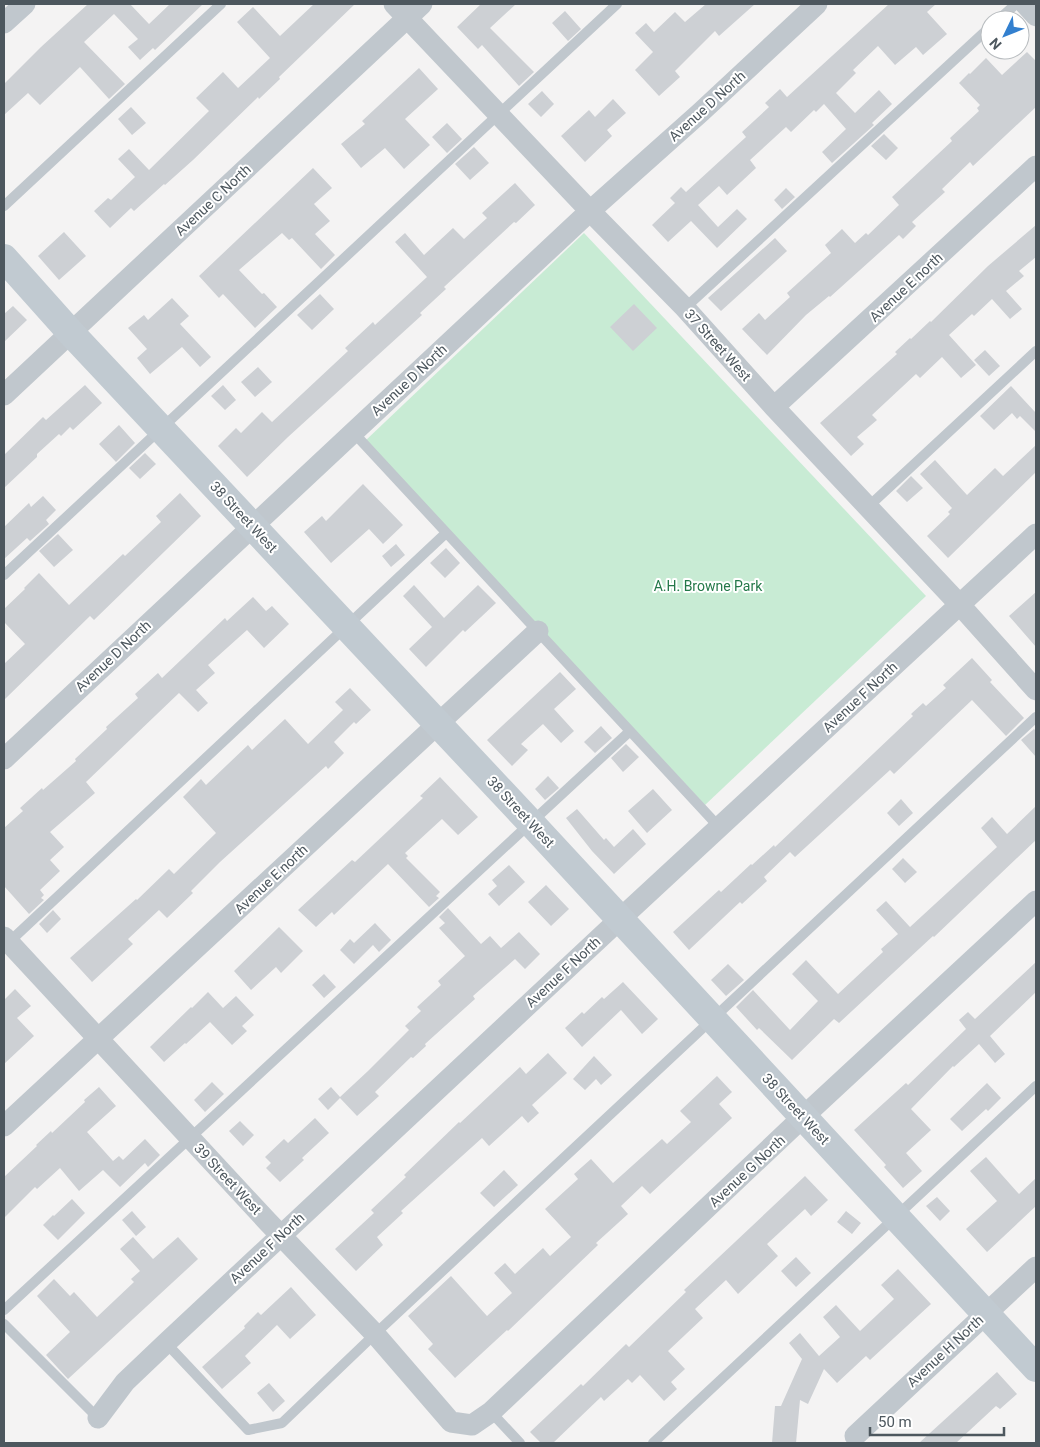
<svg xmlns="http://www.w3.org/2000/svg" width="1040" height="1447" viewBox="0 0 1040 1447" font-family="Roboto,sans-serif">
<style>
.green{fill:#c8ebd4}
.building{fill:#cdd0d4}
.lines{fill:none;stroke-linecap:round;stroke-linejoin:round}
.lane{stroke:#c0c7cd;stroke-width:10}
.street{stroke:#c0c7cd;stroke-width:21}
.secondary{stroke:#c1cad1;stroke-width:28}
.labels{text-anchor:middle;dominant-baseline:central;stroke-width:4;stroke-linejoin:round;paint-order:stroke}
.street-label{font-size:14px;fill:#4d575e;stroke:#fff}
.park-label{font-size:14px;fill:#247849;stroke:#fff}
</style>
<rect width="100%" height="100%" fill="#f4f3f3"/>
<path class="green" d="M584 233 926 596 705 805 365 441Z"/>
<path class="building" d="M88 4H130L149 24 170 4H203L155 50 153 48 140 60 128 47 138 39 114 14 84 42 125 84 109 99 80 67 40 105 28 93 4 115V84L41 47Z
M314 4H355L279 77 280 79 259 99 258 97 193 160 165 185 164 184 134 211 131 208 110 228 94 211 108 198 111 200 135 177 118 159 129 149 149 170 209 111 196 98 223 72 238 88 270 58 237 22 253 7 280 36Z
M481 4H516L490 28 534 72 519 86 482 45 478 49 457 27Z
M706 4H755L719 36 715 31 675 71 680 77 659 96 635 70 653 52 635 33 646 23 654 32 675 12 685 22Z
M889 4H936L927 12 947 34 923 55 916 47 895 65 878 46 853 70 856 73 836 93 855 113 879 90 892 104 872 123 874 125 832 163 822 152 846 129 824 104 816 112 814 110 791 132 786 127 750 160 756 168 727 195 719 186 698 205 718 227 737 209 747 219 717 248 691 221 668 242 652 225 675 203 670 198 681 187 686 192 746 137 742 132 769 107 765 103 780 89 787 97Z
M565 11 581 29 568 41 552 23Z
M1027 52 1036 61V107L973 166 970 162 942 189 945 192 912 222 916 226 903 239 899 235 830 297 829 296 806 315 767 355 742 329 759 313 765 320 790 297 787 293 831 253 825 245 842 229 855 243 866 233 868 235 899 205 892 197 952 141 950 138 979 111 977 108 980 105 959 83 969 73 970 74 986 58 1002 75Z
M419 68 438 89 405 119 430 145 404 169 385 148 361 168 341 144 365 124 362 121Z
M542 91 554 104 541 117 528 104Z
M613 99 626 113 607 130 612 136 585 162 561 136 589 110 595 117Z
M131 107 146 123 132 135 118 119Z
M447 123 462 139 447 153 432 137Z
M884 134 898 148 886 160 871 146Z
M474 147 489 163 470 180 455 164Z
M313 168 332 188 314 204 330 221 315 234 335 255 321 269 292 238 289 240 282 233 239 270 262 294 264 293 277 307 255 328 223 294 219 298 199 276Z
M515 183 535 205 516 223 514 222 444 287 446 289 420 313 422 315 288 437 247 477 218 446 236 428 241 433 262 412 272 422 348 351 345 348 373 322 375 325 427 277 395 242 405 233 424 255 453 228 464 239 487 218 482 213Z
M786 188 795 197 782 209 774 200Z
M1036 225V257L1019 271 1024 276 1006 291 1022 309 1010 319 992 299 974 316 972 314 949 335 976 365 961 378 942 357 920 378 916 374 872 415 877 420 857 437 864 444 851 456 820 423 897 354 895 352 910 338 911 339 930 321 931 322 988 266Z
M64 232 86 256 59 280 38 256Z
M775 238 787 251 721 311 708 298Z
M320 294 334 309 312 330 297 315Z
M172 298 189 316 180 324 211 357 200 367 182 347 150 374 137 358 147 349 128 328 144 315 148 320Z
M634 304 657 328 633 351 610 327Z
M13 306 27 320 4 342V314Z
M985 350 1000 366 989 376 974 360Z
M258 367 272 382 255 397 241 382Z
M85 385 102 403 73 430 70 427 61 436 59 434 37 454V457L4 488V455L43 417 46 420Z
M223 385 236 400 225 410 211 396Z
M1011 386 1036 413V432L1020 416 1017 419 1012 413 994 430 980 416Z
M119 425 135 443 116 462 99 444Z
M1036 445V472L948 558 927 536 950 514 948 512 952 508 920 474 935 460 967 495 995 468 1003 476Z
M145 453 156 464 140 479 129 468Z
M911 476 923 488 907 502 896 491Z
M363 484 403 525 383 544 369 529 331 563 304 532 322 516 326 521Z
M180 493 201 516 94 620 90 616 4 700V664L25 644 4 622V609L25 589 24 588 39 573 69 605 123 554 125 556 161 522 156 516Z
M43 496 56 510 46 520 49 524 30 541 27 538 4 559V527L29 503 31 507Z
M58 534 73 550 54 567 39 551Z
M396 544 405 555 391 567 382 556Z
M446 548 460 563 445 578 430 563Z
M414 585 444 618 478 585 496 603 465 632 463 630 426 667 409 649 432 627 403 596Z
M1036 592V647L1009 616Z
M253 597 266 611 272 606 289 624 264 648 247 630 208 665 215 673 196 690 208 703 198 712 179 693 86 782 95 793 50 832 64 847 50 860 60 871 40 890 44 895 41 898 44 900 29 914 4 886V828L23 811 20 808 42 788 43 790 76 761 75 759 107 729 106 727 138 698 135 694 158 673 162 678 225 618 227 621Z
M972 658 992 680 990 682 1024 718 1006 736 972 700 894 774 890 770 795 857 790 852 764 877 767 881 742 904 740 902 689 950 673 932 719 890 721 892 751 864 752 865 774 845 775 847 913 716 911 714 923 703 926 706 946 688 943 685Z
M560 672 576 689 554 709 574 731 561 743 543 724 521 744 528 750 512 766 487 740Z
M350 688 371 710 356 724 354 722 334 742 344 753 328 769 326 766 220 862 191 891 193 893 167 918 159 910 128 939 133 944 92 982 70 958 136 899 137 900 169 869 174 874 216 833 183 797 201 779 206 785 248 745 252 750 285 719 308 744 343 710 335 702Z
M601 726 612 738 595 753 584 742Z
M1034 729 1036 731V757L1021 740Z
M626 744 639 757 623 772 611 758Z
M548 776 559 788 545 800 535 789Z
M440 777 478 817 458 835 442 819 405 853 408 856 406 858 440 892 436 896 439 898 429 907 388 864 334 915 332 912 316 927 298 910 352 860 355 862 423 798 420 796Z
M653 789 672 810 647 833 628 811Z
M901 799 913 813 899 826 887 813Z
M1036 806V840L934 937 933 936 839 1023 834 1019 792 1060 759 1028 757 1030 736 1007 753 990 790 1030 818 1001 792 974 806 960 838 994 883 952 881 949 898 934 876 910 886 901 910 927 997 847 981 828 992 817 1007 834Z
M577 809 604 840 606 838 614 847 633 829 646 844 614 874 592 851 566 818Z
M903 858 917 872 905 883 892 869Z
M509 865 525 882 499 906 488 894 497 886 492 880Z
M546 885 569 909 551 926 528 902Z
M448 908 481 944 490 936 501 948 519 932 540 954 525 969 515 959 473 996 475 999 425 1044 426 1046 413 1058 411 1057 375 1092 379 1096 357 1116 340 1098 328 1110 318 1099 331 1087 340 1097 368 1071 409 1030 405 1026 421 1011 417 1007 441 985 438 981 465 956 439 928 445 923 439 917Z
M53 910 61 919 47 933 39 924Z
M375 923 391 940 379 952 373 945 354 964 340 950 350 939 354 943Z
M279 927 303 951 281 973 276 967 251 990 234 971Z
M1036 962V992L990 1036 1005 1054 995 1063 979 1044 954 1067 953 1066 911 1109 931 1130 906 1153 922 1171 903 1188 884 1167 886 1165 854 1130 906 1083 908 1085 966 1029 959 1020 968 1012 975 1019Z
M728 964 744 980 726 996 711 980Z
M324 974 336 987 324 998 312 985Z
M623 982 658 1019 642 1034 621 1010 582 1047 565 1028 582 1012 584 1014 602 997 604 999Z
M15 989 31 1006 17 1018 34 1036 4 1064V1000Z
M208 992 223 1008 236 996 254 1015 242 1026 247 1031 232 1045 210 1022 186 1044 185 1043 164 1062 150 1047 191 1007 192 1008Z
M548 1053 567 1073 532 1105 539 1113 528 1123 522 1116 489 1146 482 1138 401 1211 403 1213 377 1237 383 1245 356 1271 335 1249 374 1213 371 1210 406 1177 404 1175 459 1122 460 1123 520 1067 526 1074Z
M594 1056 612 1075 601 1085 596 1079 585 1090 573 1079Z
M717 1076 732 1092 719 1104 732 1118 650 1194 642 1186 621 1206 628 1214 596 1243 598 1245 508 1331 507 1330 455 1378 428 1349 433 1344 408 1316 451 1276 487 1316 512 1293 494 1273 505 1263 515 1274 543 1248 550 1256 571 1237 545 1209 578 1179 574 1174 591 1159 613 1183 662 1139 667 1144 691 1122 680 1111Z
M212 1082 224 1094 205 1112 194 1100Z
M987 1083 1001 1098 988 1111 986 1109 962 1131 950 1119Z
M99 1087 116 1106 87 1132 113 1161 119 1156 123 1160 145 1139 160 1155 148 1167 145 1163 120 1187 103 1170 79 1191 60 1168 37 1189 35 1187 4 1218V1177L37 1146 36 1145 51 1131 52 1133 85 1102 84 1100Z
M315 1118 329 1133 302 1158 304 1160 280 1182 266 1168 271 1163 265 1157 284 1139 288 1143Z
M240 1121 254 1135 243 1146 229 1131Z
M986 1157 1019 1194 1036 1178V1206L987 1252 966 1229 997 1201 970 1171Z
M504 1170 518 1185 494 1207 480 1193Z
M805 1176 828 1200 811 1216 805 1209 767 1244 778 1256 738 1294 726 1280 695 1309 703 1318 668 1351 685 1369 671 1382 677 1389 664 1401 640 1375 632 1383 628 1379 604 1401 601 1397 553 1443H541L530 1432 581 1384 583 1386 626 1344 629 1347 686 1292 684 1290Z
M937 1197 950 1211 940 1221 926 1206Z
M72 1199 85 1213 58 1240 43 1225 53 1215 54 1216Z
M132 1211 146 1227 136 1236 122 1220Z
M846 1211 861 1223 852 1234 837 1222Z
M133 1237 153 1259 178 1237 198 1259 68 1379 46 1355 70 1332 37 1296 54 1279 70 1296 74 1292 97 1317 134 1282 131 1279 140 1271 120 1249Z
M796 1257 811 1273 796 1287 781 1271Z
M898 1269 931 1304 870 1360 866 1356 837 1383 824 1369 808 1404 800 1400 796 1443H772L775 1406H781L802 1359 789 1343 800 1333 819 1356 840 1337 823 1317 836 1305 860 1331 894 1299 881 1285Z
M291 1287 316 1315 290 1339 277 1325 245 1356 251 1363 222 1389 202 1367 245 1328 244 1326 258 1312 261 1315Z
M997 1372 1017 1394 1000 1409 996 1406 956 1443H919Z
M269 1383 285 1401 273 1412 257 1393Z"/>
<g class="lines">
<path class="lane" d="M998 20 1016 4
M4 206 221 4
M685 308 990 27
M353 432 719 827
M868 507 1036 351
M4 575 617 4
M7 944 446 533
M4 1310 629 732
M4 1324 98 1418
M166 1343 248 1430 282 1423 375 1334 1036 717
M491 1412 520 1443
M653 1443 1036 1086"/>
<path class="street" d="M394 4 590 211 685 308 774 407 960 605 1036 690
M1025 4 1036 16
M4 23 25 4
M4 395 422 4
M774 407 1036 166
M4 759 590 211 701 112 817 4
M4 937 267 1221 375 1334 451 1422 472 1425 491 1412 803 1117 1036 901
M4 1126 538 631
M98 1418 125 1382 166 1343 620 919 1036 534
M855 1436 1036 1267"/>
<path class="secondary" d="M4 258 71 333 531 823 1036 1368"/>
</g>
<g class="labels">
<g class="street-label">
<text transform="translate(707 106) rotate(-42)">Avenue D North</text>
<text transform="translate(213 200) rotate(-43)">Avenue C North</text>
<text transform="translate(906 287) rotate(-43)">Avenue E north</text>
<text transform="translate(718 345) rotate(48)">37 Street West</text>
<text transform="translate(409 380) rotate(-43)">Avenue D North</text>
<text transform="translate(244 517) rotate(47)">38 Street West</text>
<text transform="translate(113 656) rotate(-43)">Avenue D North</text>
<text transform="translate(860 697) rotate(-43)">Avenue F North</text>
<text transform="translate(521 812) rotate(47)">38 Street West</text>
<text transform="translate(271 879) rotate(-43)">Avenue E north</text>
<text transform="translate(563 972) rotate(-43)">Avenue F North</text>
<text transform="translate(796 1109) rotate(47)">38 Street West</text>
<text transform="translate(747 1171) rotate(-43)">Avenue G North</text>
<text transform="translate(228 1179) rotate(47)">39 Street West</text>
<text transform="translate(267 1248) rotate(-43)">Avenue F North</text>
<text transform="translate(945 1351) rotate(-43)">Avenue H North</text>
</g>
<g class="park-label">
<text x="708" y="586">A.H. Browne Park</text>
</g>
</g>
<rect width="1040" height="1447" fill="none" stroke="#4d575e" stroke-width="10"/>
<g transform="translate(1005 35) rotate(227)"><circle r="24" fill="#ffffff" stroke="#b8bcbf"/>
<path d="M0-4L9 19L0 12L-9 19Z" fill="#3380cf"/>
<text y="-8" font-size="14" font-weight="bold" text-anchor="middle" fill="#4d575e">N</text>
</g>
<path d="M870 1427v8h134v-8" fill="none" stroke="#4d575e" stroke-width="2.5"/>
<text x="878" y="1427" font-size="15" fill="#4d575e" stroke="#ffffff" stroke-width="4" paint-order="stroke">50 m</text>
</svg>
